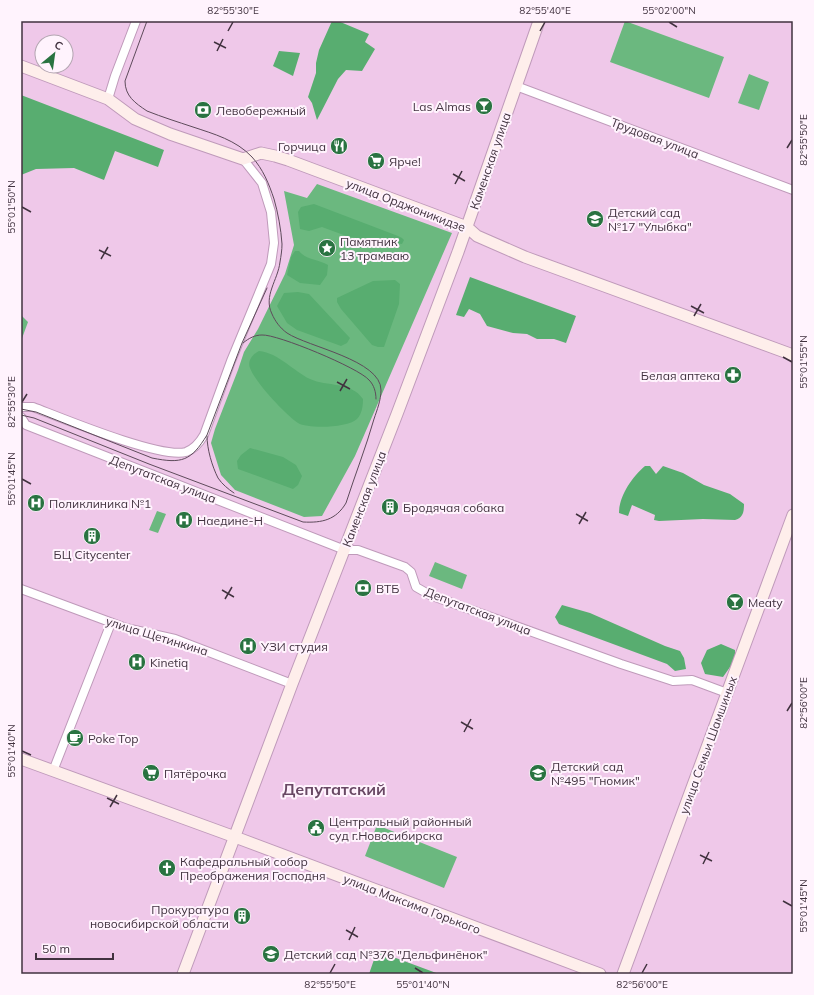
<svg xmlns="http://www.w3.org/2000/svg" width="814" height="995" viewBox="0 0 814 995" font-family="Mulish,sans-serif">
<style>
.green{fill:#6bb87f}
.forest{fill:#58ad70}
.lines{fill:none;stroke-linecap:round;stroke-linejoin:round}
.street-casing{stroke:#bf9aba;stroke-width:10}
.secondary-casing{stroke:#bf9aba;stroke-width:13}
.street{stroke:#fff;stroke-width:8}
.secondary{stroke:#feeeeb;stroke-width:11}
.tram{stroke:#5e4b5b;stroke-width:1}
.ticks{fill:none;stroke:#41323f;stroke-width:1.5}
.labels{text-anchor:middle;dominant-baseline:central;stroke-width:4;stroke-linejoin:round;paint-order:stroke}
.poi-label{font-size:12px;fill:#41323f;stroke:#fff3fd;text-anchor:start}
.street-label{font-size:12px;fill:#41323f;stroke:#fff3fd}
.district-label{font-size:16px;font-weight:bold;fill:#694864;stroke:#fff3fd}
.neatline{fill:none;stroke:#41323f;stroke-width:1.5}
.ticks-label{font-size:10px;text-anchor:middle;fill:#41323f}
</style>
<rect width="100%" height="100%" fill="#efc8e9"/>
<path class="green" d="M625 21 724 57 709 98 610 62Z
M749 74 769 82 759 110 738 103Z
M317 184 452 233 355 456 322 516 304 517 235 490 221 475 211 443 215 429 238 370 244 352 258 329 285 274 294 245 284 191 307 198Z
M21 315 28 322 21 341Z
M157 511 166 514 158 533 149 530Z
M435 562 467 575 462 589 429 576Z
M377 825 457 857 444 888 365 856Z"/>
<path class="forest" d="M332 21H338L369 34 365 42 375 49 362 71 346 70 338 79 317 120 312 103 308 97 316 73V63L319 50Z
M279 51 300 53 293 76 273 66Z
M21 95 164 150 158 167 115 151 104 180 74 168 36 169 21 175Z
M314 204 398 236 402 238 404 240 402 244 349 237 322 227 309 231 300 229 298 212 301 207Z
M295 251H299C306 260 318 259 328 265L327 275 320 285 300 283 287 275 291 257Z
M470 277 576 316 566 343 554 339H537L527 334 513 333 487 326 480 314 469 309 464 317 456 315Z
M395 280 400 284 399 304 384 347H378L372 345 341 309 337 302V298L373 281Z
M298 292 309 294 350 338 347 343 341 346 297 330 287 323 277 306 284 293Z
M259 351C279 353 293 371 310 379 327 387 351 381 363 399 363 406 362 414 357 419 348 428 308 429 298 423 286 415 255 382 250 368 247 361 253 354 259 351Z
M250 448 283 457 296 465 302 476 298 485 293 489 238 469 237 461 241 455Z
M645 466H650L656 474 663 466 683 473 704 485 730 494 744 504C744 512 743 518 735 520L703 519 659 521 654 520 655 515 632 505 628 516 619 513C619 496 632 477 645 466Z
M562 605 590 613 665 646 680 651 684 658 686 669 675 671 667 664 559 624 555 617Z
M721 644 735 650V660L723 677 705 674 701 663 707 650Z
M377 951 439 974H369Z"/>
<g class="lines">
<defs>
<path id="street" d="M516 86 793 190
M108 99 115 76 136 21
M21 407H33C62 418 160 459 186 452 194 449 200 442 204 435L231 361 271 264 274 243 271 212 262 183 243 159
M21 417 26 425 345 550H358L405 567 411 572 416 587 430 595 621 664 673 681 692 680 727 693
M21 589 126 628 175 639 292 684
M53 771 111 623"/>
<path id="secondary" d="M21 66 108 99 135 119 170 134 243 159 261 153 275 156 288 160 467 227 477 236 525 257 793 355
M21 759 235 837 600 974
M183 974 292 684 397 414 458 252 539 21
M623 974 793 515"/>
</defs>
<use href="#street" class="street-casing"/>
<use href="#secondary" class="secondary-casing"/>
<use href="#street" class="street"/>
<use href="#secondary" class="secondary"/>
<path class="tram" d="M243 343C249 338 255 335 262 335 277 334 359 368 369 380 374 385 376 392 376 399
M21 409 36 412 152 458C182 464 191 461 207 435L242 343 267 288
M21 415 34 418 149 464 303 522C322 523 336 520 346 503 355 475 366 447 374 419 377 410 381 400 381 390 381 360 308 347 287 333 280 328 275 321 272 314 263 296 278 280 280 262 281 256 282 250 282 244 281 229 278 213 274 199 269 184 263 169 252 157 236 140 214 134 193 127 178 122 162 117 147 111 135 103 125 96 125 81L147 21
M207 436C207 449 212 466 218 478 222 484 228 489 234 493"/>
</g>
<path class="ticks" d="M669 22 677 27M228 31 233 22M540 31 545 22M214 42 226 48M217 51 223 39M787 148 792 140M453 174 465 181M455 184 462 171M22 207 31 212M99 250 111 256M101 259 108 247M691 306 704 313M694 316 701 304M783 357 792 362M337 382 350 389M340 391 347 379M22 402 27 394M22 479 31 484M576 514 588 521M579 524 586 512M222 590 234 597M225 599 232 587M787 711 792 703M461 722 473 729M464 732 471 719M22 751 31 755M107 798 119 804M110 807 117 795M700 855 712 861M703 864 709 852M783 901 792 906M346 930 358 937M349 940 355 927M415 968 423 973M330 973 335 964M642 973 647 964"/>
<defs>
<symbol id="bar-disc" viewBox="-11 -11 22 22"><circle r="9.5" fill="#297341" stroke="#fff3fd"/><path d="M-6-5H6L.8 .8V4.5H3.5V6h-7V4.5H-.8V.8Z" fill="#fff"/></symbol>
<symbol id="bank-disc" viewBox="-11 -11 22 22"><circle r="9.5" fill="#297341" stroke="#fff3fd"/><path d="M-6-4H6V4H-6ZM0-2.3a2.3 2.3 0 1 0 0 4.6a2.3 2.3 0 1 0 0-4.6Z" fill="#fff"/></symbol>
<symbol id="restaurant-disc" viewBox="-11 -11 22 22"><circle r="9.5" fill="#297341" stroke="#fff3fd"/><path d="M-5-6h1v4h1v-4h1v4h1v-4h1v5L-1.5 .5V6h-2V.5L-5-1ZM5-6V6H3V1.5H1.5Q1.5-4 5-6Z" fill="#fff"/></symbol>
<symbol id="supermarket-disc" viewBox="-11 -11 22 22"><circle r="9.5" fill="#297341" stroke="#fff3fd"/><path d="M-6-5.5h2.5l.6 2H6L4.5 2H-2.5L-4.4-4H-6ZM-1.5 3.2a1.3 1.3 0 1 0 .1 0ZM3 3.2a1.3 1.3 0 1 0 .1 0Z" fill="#fff"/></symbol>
<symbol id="school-disc" viewBox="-11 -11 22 22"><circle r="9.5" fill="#297341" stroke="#fff3fd"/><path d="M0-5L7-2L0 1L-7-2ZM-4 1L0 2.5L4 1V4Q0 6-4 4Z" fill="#fff"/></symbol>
<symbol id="sight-disc" viewBox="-11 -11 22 22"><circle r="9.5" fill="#297341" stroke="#fff3fd"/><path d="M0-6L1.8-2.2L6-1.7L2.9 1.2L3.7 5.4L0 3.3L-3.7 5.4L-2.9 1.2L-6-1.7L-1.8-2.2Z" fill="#fff"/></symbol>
<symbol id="pharmacy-disc" viewBox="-11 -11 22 22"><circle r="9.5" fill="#297341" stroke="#fff3fd"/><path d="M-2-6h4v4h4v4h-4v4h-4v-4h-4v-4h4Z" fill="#fff"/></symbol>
<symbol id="hospital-disc" viewBox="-11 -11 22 22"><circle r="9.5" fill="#297341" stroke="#fff3fd"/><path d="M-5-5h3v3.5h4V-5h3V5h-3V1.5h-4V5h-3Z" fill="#fff"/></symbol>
<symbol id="building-disc" viewBox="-11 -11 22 22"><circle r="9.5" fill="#297341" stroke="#fff3fd"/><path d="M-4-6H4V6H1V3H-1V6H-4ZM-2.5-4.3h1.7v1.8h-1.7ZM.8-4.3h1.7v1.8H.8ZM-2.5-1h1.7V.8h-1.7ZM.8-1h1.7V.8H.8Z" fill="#fff"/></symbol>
<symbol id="cafe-disc" viewBox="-11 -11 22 22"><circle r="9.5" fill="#297341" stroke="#fff3fd"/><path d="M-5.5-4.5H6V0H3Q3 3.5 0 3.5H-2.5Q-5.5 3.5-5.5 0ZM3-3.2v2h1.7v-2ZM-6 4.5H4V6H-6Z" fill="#fff"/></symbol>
<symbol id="civic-disc" viewBox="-11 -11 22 22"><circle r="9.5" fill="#297341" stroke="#fff3fd"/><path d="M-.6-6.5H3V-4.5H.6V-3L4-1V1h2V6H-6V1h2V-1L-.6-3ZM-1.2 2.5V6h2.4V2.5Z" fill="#fff"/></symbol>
<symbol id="church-disc" viewBox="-11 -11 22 22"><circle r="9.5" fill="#297341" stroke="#fff3fd"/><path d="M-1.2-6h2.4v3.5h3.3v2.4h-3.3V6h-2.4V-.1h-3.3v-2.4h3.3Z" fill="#fff"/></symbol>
</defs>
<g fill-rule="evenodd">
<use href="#bar-disc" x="474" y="96" width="20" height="20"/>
<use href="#bank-disc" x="193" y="100" width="20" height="20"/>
<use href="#restaurant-disc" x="329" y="136" width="20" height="20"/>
<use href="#supermarket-disc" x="366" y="151" width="20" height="20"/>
<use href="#school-disc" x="585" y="209" width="20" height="20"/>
<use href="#sight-disc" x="317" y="238" width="20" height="20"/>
<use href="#pharmacy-disc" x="723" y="365" width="20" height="20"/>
<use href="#hospital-disc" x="26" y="493" width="20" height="20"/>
<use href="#building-disc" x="380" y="497" width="20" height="20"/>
<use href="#hospital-disc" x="174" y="510" width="20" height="20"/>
<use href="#building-disc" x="82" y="526" width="20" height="20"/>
<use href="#bank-disc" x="353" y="578" width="20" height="20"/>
<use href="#bar-disc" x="725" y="592" width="20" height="20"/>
<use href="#hospital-disc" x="238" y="636" width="20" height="20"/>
<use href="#hospital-disc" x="127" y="652" width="20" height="20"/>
<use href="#cafe-disc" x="65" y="728" width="20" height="20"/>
<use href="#supermarket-disc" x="141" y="763" width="20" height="20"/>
<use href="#school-disc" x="528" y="763" width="20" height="20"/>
<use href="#civic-disc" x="306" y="818" width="20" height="20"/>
<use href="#church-disc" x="157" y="858" width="20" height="20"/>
<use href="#building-disc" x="232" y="906" width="20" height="20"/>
<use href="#school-disc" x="261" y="944" width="20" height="20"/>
</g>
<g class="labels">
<g class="poi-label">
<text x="471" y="106" text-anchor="end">Las Almas</text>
<text x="216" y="110">Левобережный</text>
<text x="326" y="146" text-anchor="end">Горчица</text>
<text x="389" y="161">Ярче!</text>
<text x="608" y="212">Детский сад<tspan x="608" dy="14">№17 "Улыбка"</tspan></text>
<text x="340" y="241">Памятник<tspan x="340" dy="14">13 трамваю</tspan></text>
<text x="720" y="375" text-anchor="end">Белая аптека</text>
<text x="49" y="503">Поликлиника №1</text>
<text x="403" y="507">Бродячая собака</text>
<text x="197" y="520">Наедине-Н</text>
<text x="92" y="554" text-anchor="middle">БЦ Citycenter</text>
<text x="376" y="588">ВТБ</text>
<text x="748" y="602">Meaty</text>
<text x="261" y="646">УЗИ студия</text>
<text x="150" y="662">Kinetiq</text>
<text x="88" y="738">Poke Top</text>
<text x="551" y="766">Детский сад<tspan x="551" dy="14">№495 "Гномик"</tspan></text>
<text x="164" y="773">Пятёрочка</text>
<text x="329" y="821">Центральный районный<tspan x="329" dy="14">суд г.Новосибирска</tspan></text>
<text x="180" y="861">Кафедральный собор<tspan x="180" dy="14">Преображения Господня</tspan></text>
<text x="229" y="909" text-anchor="end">Прокуратура<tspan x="229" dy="14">новосибирской области</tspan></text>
<text x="284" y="954">Детский сад №376 "Дельфинёнок"</text>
</g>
<g class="street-label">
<text transform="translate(655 138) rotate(21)">Трудовая улица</text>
<text transform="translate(490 161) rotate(-71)">Каменская улица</text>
<text transform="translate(406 205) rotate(21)">улица Орджоникидзе</text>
<text transform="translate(163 479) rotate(21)">Депутатская улица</text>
<text transform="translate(364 499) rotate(-69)">Каменская улица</text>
<text transform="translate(478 611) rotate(21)">Депутатская улица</text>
<text transform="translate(157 636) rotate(17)">улица Щетинкина</text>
<text transform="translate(708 745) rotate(-70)">улица Семьи Шамшиных</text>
<text transform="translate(412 904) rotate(21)">улица Максима Горького</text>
</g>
<g class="district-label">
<text x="334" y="789">Депутатский</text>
</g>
</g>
<rect width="814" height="995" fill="none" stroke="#fff3fd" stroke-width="44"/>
<g transform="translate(54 54) rotate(29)"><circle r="19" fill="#fff3fd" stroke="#b3a6b1"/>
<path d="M0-3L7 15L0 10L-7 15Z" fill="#297341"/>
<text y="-6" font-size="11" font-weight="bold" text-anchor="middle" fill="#41323f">С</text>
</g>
<path d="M36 953v6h77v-6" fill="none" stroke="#41323f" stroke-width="2"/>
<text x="42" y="953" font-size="12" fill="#41323f" stroke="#fff3fd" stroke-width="3" paint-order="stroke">50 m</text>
<rect x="22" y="22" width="770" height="951" class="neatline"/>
<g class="ticks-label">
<text x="233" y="14">82°55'30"E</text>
<text x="545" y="14">82°55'40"E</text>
<text x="669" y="14">55°02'00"N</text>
<text transform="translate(803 140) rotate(-90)" y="4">82°55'50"E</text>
<text transform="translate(11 207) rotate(-90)" y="4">55°01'50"N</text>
<text transform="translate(803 362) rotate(-90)" y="4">55°01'55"N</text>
<text transform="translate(11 402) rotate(-90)" y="4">82°55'30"E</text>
<text transform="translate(11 479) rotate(-90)" y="4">55°01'45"N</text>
<text transform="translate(803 703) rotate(-90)" y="4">82°56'00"E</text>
<text transform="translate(11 751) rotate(-90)" y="4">55°01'40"N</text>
<text transform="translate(803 906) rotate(-90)" y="4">55°01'45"N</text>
<text x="330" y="988">82°55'50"E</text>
<text x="423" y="988">55°01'40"N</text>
<text x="642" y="988">82°56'00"E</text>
</g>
</svg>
